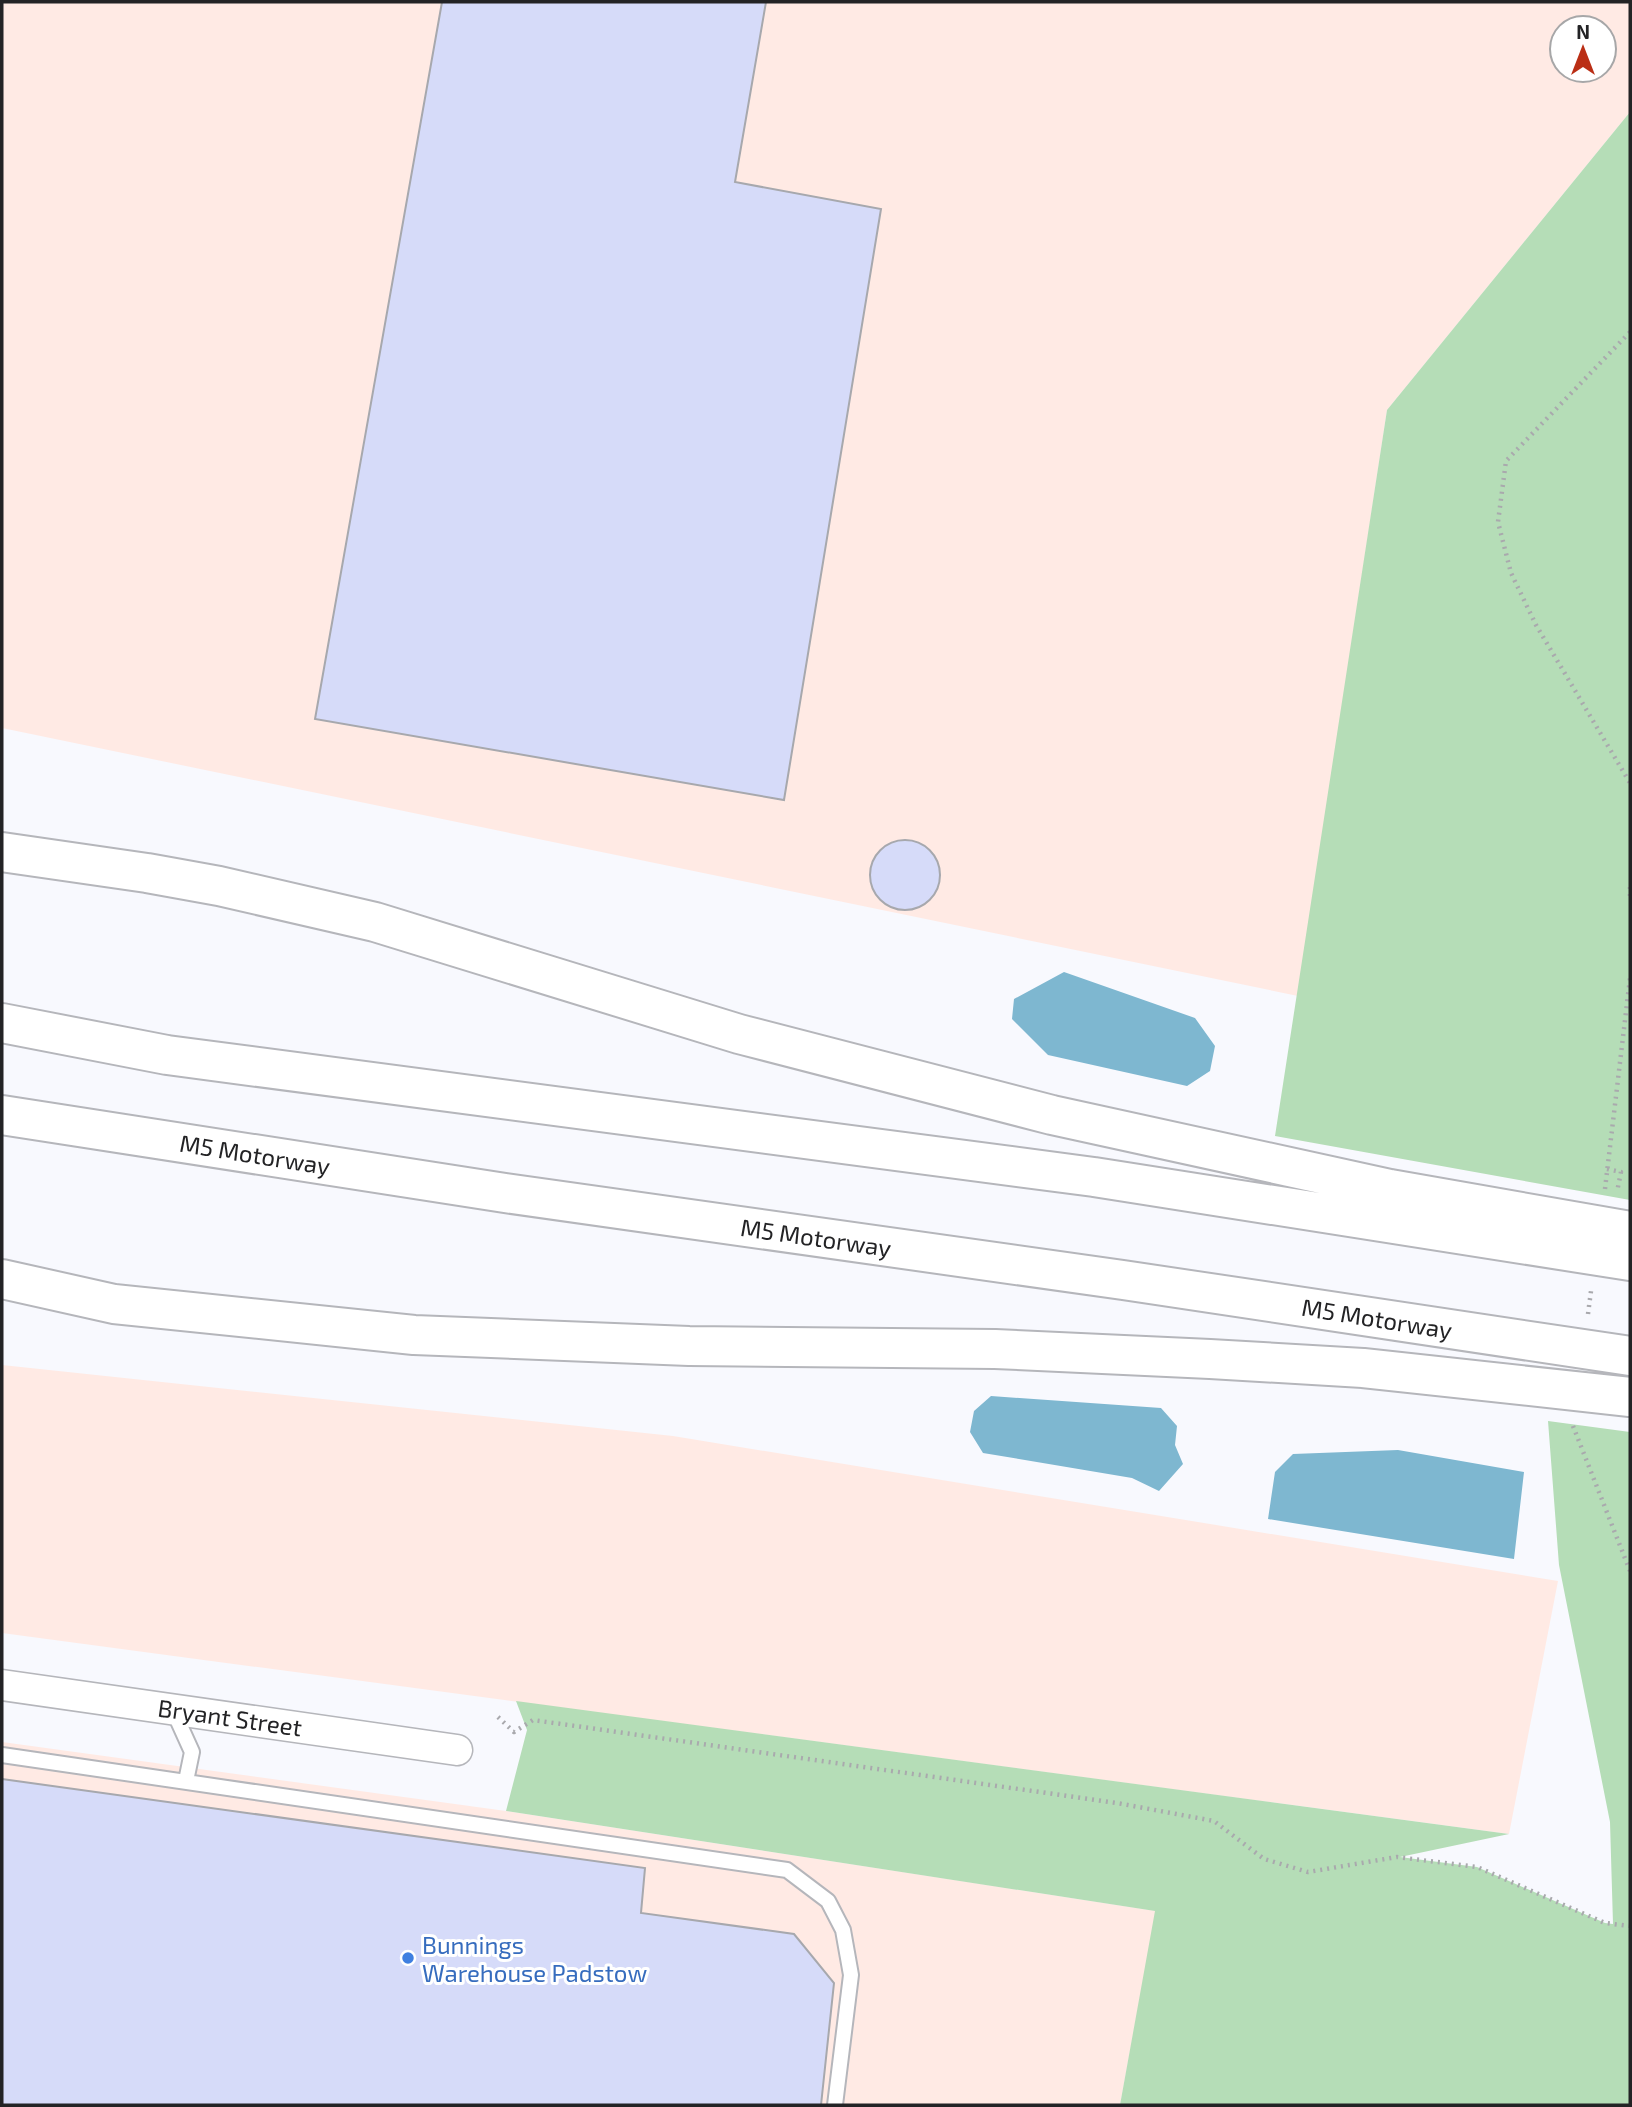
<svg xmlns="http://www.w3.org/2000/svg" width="1632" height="2107" viewBox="0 0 1632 2107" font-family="'Exo 2',sans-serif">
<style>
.industrial{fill:#ffeae4;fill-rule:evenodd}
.green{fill:#b5ddb7}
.water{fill:#7eb7d0}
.building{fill:#d6dbf9;stroke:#a7a8ad;stroke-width:2}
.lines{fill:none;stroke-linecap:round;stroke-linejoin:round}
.lane-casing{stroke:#b5b6bb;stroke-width:18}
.street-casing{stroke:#b5b6bb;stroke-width:33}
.highway-casing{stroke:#b5b6bb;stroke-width:42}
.path{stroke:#a9a9ad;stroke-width:4.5;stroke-dasharray:2 5;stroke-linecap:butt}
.lane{stroke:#fff;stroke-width:14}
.street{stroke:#fff;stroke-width:30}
.highway{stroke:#fff;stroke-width:38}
.shop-dot{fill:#3f7fe0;stroke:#fff;stroke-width:2.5}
.labels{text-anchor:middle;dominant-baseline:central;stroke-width:6;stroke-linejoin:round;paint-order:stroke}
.street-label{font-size:24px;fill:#232325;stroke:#fff}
.shop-label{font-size:24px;fill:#366cbe;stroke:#fff;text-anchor:start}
</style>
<rect width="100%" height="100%" fill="#f8f9fe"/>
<path class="industrial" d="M2 2H1630V112L1387 410 1298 996 2 728ZM1562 28H1604V70H1562Z
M2 1365 673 1436 1558 1581 1509 1834 2 1633Z
M2 1742 506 1811 1156 1911 1120 2105H2Z"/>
<path class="green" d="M1630 112V1200L1275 1136 1387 410Z
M1548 1421 1630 1432V2105H1120L1155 1911 506 1811 527 1730 516 1701 1509 1834 1400 1857 1477 1867 1605 1923 1613 1924 1610 1822 1559 1565Z"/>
<path class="water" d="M1064 972 1195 1018 1215 1046 1210 1071 1187 1086 1048 1055 1012 1019 1014 999Z
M991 1396 1161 1408 1177 1426 1175 1445 1183 1464 1159 1491 1132 1478 983 1453 970 1432 974 1411Z
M1398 1450 1524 1472 1514 1559 1268 1519 1275 1472 1293 1454Z"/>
<path class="building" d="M442 2H766L735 182 881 209 784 800 315 719Z
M870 875a35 35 0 1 1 70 0a35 35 0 1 1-70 0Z
M2 1779 645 1868 641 1913 794 1934 834 1983 821 2105H2Z"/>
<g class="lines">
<defs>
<path id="lane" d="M173 1710 192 1752 186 1781
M2 1755 787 1870 828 1901 843 1930 851 1975 835 2105"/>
<path id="street" d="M2 1685 457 1750"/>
<path id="highway" d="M2 852 147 873 219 886 375 922 739 1034 1052 1115 1390 1189 1630 1231
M2 1023 167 1055 1094 1177 1630 1261
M2 1115 505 1193 1123 1280 1630 1356
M2 1279 114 1304 414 1335 689 1346 995 1349 1210 1359 1363 1368 1630 1397"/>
</defs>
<use href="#lane" class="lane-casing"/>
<use href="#street" class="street-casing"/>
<use href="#highway" class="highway-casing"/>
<path class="path" d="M1630 332 1506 461 1498 522 1511 573 1536 625 1630 783
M1630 887V901
M1607 1169 1621 1172 1617 1192
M1605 1189 1630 978
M1588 1314 1591 1291
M1573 1426 1630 1571
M498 1717 514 1732 533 1720 1117 1803 1214 1821 1264 1859 1308 1872 1397 1857 1477 1867 1605 1923 1630 1926"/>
<use href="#lane" class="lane"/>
<use href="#street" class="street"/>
<use href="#highway" class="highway"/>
</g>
<circle class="shop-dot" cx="408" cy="1958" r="7"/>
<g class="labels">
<g class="street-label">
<text transform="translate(255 1154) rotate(9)">M5 Motorway</text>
<text transform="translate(816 1237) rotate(8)">M5 Motorway</text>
<text transform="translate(1377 1318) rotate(9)">M5 Motorway</text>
<text transform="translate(230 1717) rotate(8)">Bryant Street</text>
</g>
<g class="shop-label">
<text x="422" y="1944">Bunnings<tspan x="422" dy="28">Warehouse Padstow</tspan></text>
</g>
</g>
<rect width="1632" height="2107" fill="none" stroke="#232325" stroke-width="7"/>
<g transform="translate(1583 49)"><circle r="33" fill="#ffffff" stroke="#a7a7a8" stroke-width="2"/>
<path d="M0-5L12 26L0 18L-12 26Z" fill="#ba2e15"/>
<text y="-10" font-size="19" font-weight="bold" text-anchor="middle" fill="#232325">N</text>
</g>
</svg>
